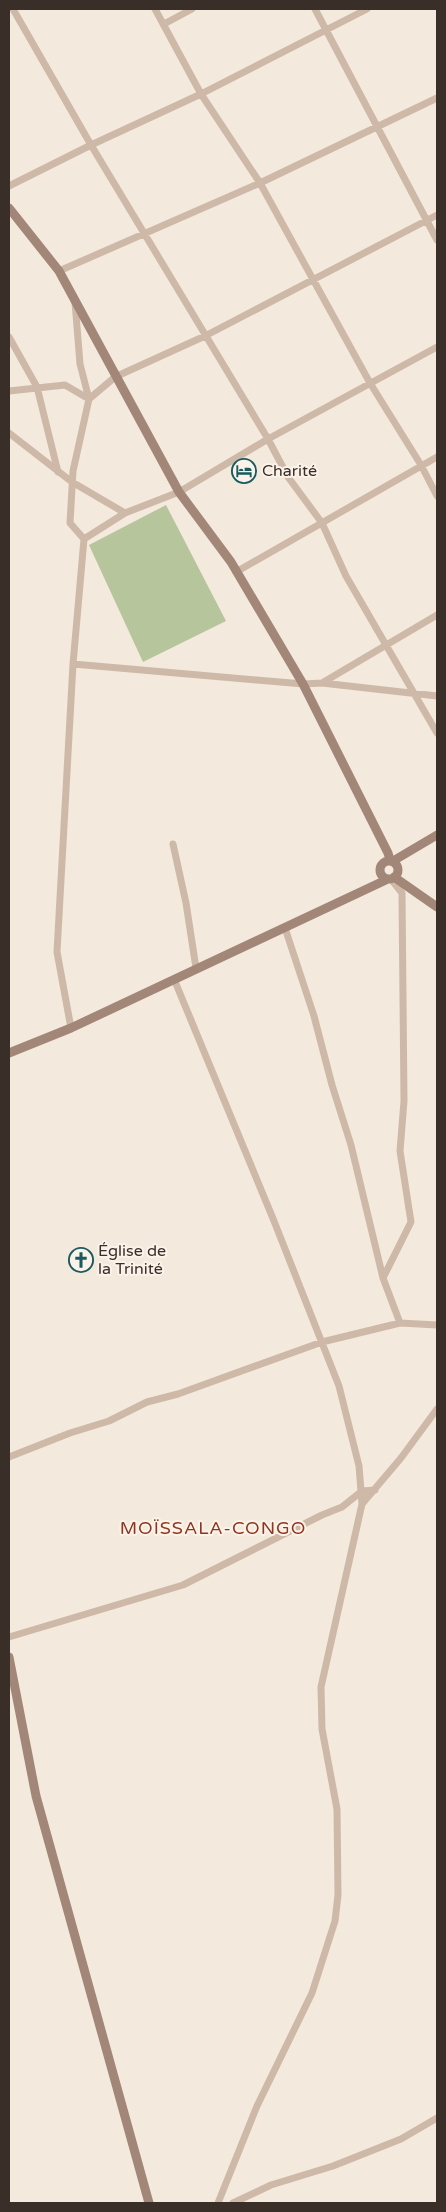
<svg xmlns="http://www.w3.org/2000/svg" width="446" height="2212" viewBox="0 0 446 2212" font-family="'Varela Round',sans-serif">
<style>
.green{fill:#b7c59c}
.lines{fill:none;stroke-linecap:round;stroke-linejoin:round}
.street{stroke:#ceb9a8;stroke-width:7}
.secondary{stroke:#a28779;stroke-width:9}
.labels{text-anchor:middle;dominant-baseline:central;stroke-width:4;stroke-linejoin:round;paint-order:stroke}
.poi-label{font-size:16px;fill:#3a2e29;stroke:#fbf3ea;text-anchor:start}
.neighbourhood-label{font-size:18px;letter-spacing:1px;fill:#90351b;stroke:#fbf3ea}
</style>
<rect width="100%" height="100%" fill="#f4e9dd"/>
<path class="green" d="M166 505 226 621 143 662 89 545Z"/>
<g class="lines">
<path class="street" d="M13 9 91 145 268 439 288 477 322 523 346 576 437 733
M155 9 201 94 260 183 370 383 421 465 437 496
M315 9 437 240
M164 24 192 9
M9 186 91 145 201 94 367 9
M59 271 260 183 437 98
M9 337 37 387 58 472
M9 391 65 385 89 399 115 377 205 336 437 215
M9 433 72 482 125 513
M84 539 125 513 179 492 268 439 437 347
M236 572 437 457
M73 664 303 684 322 683 437 696
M322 683 437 615
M173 844 186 903 196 968
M285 928 314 1016 332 1085 351 1145 383 1278 400 1323
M174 979 274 1221 339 1386 359 1466 362 1504
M71 1028 57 952 73 664 84 539 70 523 73 471 89 399 80 364 75 302
M383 1278 411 1222 400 1151 404 1101 402 893 391 879
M9 1457 70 1433 109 1421 147 1402 178 1394 322 1342 400 1323 437 1325
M9 1637 183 1585 322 1515 342 1507 362 1491 375 1490
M218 2203 257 2106 312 1993 335 1921 338 1895 337 1809 322 1729 321 1687 362 1504 401 1458 437 1409
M233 2203 271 2185 333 2166 401 2139 437 2118"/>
<path class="secondary" d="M9 208 59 271 179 492 231 562 303 684 388 853 390 860
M380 870a9 9 0 1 1 18 0a9 9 0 1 1-18 0Z
M393 861 437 835
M394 877 437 907
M9 1053 71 1028 388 879
M9 1657 36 1796 149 2203"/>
</g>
<defs>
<symbol id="hotel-ring" viewBox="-11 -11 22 22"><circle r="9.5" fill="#fbf3ea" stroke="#1a5b5f" stroke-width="1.5"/><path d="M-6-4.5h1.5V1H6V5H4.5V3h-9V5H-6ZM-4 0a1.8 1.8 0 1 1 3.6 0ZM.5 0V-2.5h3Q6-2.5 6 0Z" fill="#1a5b5f"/></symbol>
<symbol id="church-ring" viewBox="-11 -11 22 22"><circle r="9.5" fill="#fbf3ea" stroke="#1a5b5f" stroke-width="1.5"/><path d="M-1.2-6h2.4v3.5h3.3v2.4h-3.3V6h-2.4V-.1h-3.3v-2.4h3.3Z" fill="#1a5b5f"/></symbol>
</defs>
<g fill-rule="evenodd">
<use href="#hotel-ring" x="230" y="457" width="28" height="28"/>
<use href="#church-ring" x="67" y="1246" width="28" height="28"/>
</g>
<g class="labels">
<g class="poi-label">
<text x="262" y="471">Charité</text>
<text x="98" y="1251">Église de<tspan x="98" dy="18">la Trinité</tspan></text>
</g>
<g class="neighbourhood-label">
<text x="213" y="1528">MOÏSSALA-CONGO</text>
</g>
</g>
<rect width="446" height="2212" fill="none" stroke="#3a2e29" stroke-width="20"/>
</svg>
